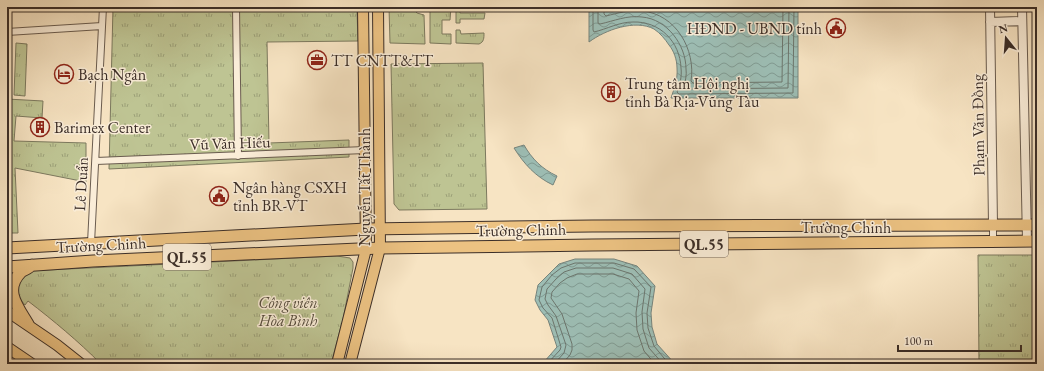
<svg xmlns="http://www.w3.org/2000/svg" width="1044" height="371" viewBox="0 0 1044 371" font-family="'EB Garamond',serif">
<style>
.grass{fill:url(#grass-tufts);stroke:#7c795e}
.water{fill:url(#water-waves);stroke:#76847d}
.lines{fill:none;stroke-linecap:round;stroke-linejoin:round}
.shore{stroke:#6c766e;stroke-width:1}
.minor-casing{stroke:#6a5c4f;stroke-width:8}
.tertiary-casing{stroke:#6a5c4f;stroke-width:10}
.primary-casing{stroke:#3b2e28;stroke-width:12}
.trunk-casing{stroke:#3b2e28;stroke-width:13}
.minor{stroke:#faedd8;stroke-width:6}
.tertiary{stroke:#faedd8;stroke-width:8}
.primary{stroke:#ecc282;stroke-width:10}
.trunk{stroke:#ecc282;stroke-width:11}
.labels{text-anchor:middle;dominant-baseline:central;stroke-width:3;stroke-linejoin:round;paint-order:stroke}
.shield{fill:#faedd8;stroke:#74675d;stroke-width:1}
.shield-label{font-size:15px;font-weight:bold;fill:#3b2e28}
.poi-label{font-size:16px;fill:#3b2e28;stroke:#faedd8;text-anchor:start}
.street-label{font-size:16px;fill:#3b2e28;stroke:#faedd8}
.park-label{font-size:16px;font-style:italic;fill:#554c3d;stroke:#faedd8}
</style>
<defs>
<pattern id="grass-tufts" width="24" height="20" patternUnits="userSpaceOnUse"><rect width="24" height="20" fill="#bec493"/><path d="M3 7l-1-3M5 7V3M7 7l1-3M15 17l-1-3M17 17v-4M19 17l1-3" fill="none" stroke="#9ca078"/></pattern>
<pattern id="water-waves" width="16" height="10" patternUnits="userSpaceOnUse"><rect width="16" height="10" fill="#9dbeb5"/><path d="M0 5q4-4 8 0t8 0" fill="none" stroke="#819b93"/></pattern>
</defs>
<rect width="100%" height="100%" fill="#f7e4c3"/>
<filter id="stains"><feTurbulence type="fractalNoise" baseFrequency=".005" numOctaves="4"/><feColorMatrix values="0 0 0 0 .2 0 0 0 0 .09 0 0 0 0 .02 0 0 0 .5 -.17"/></filter>
<radialGradient id="worn" r=".72"><stop offset=".6" stop-color="#630" stop-opacity="0"/><stop offset="1" stop-color="#630" stop-opacity=".3"/></radialGradient>
<path class="grass" d="M113 7H242V11H357L358 41 267 42 269 143 349 140V157L109 169Z
M389 7H411L417 13 424 15 425 44 390 43Z
M430 7H451L450 20H442V34H451V44L430 43Z
M456 7H460V13H485L484 19H460V23H456Z
M456 30H460L461 34 484 33C484 38 484 42 479 44L456 43Z
M16 43 27 44 25 96 14 95Z
M483 63 487 209 399 210 394 204 391 64Z
M7 99 43 101 42 118 16 116 14 141 86 143V182L15 168 18 233H7Z
M978 255H1037V364H979Z
M337 256 350 258 353 262V268L343 319 331 364H101C78 341 54 321 28 301L25 305 16 294V280L26 271Z"/>
<path class="water" d="M589 7H798V98H671C674 89 678 79 677 68 677 60 674 51 669 45 665 39 660 33 654 29 635 19 605 30 589 42Z
M524 145C532 159 542 169 557 176L553 185C536 177 524 164 514 148Z
M575 259H614L637 266 655 286 651 313 652 327 657 344 675 364H543L544 362 557 347 548 320 540 310 535 300 538 285 559 264Z"/>
<g class="lines">
<path class="shore" d="M593 7V30L594 32C607 29 619 22 633 22 660 21 680 42 681 68 682 76 680 85 677 92L679 94 793 93 794 7
M598 7V23L600 24C614 21 627 15 642 17 667 19 686 45 686 69 687 75 685 81 684 88L686 89 788 88 789 7
M604 7V14L606 16C618 13 629 10 642 11 676 14 696 50 691 81L693 83 782 82 783 7
M547 364 560 350 561 347 552 318 543 308 539 300 542 287 552 275 561 268 575 263H614L634 269 651 287 647 313 648 328 654 346 669 364
M554 364 564 353 566 345 556 316 548 305 545 299 547 289 556 279 564 272 576 268H613L632 274 645 289 642 312 643 329 649 348 663 364
M562 364 570 355 572 350V344L562 314 551 298 552 292 560 283 567 278 577 274H613L629 279 639 291 636 313 637 330 644 351 655 364"/>
<defs>
<path id="minor" d="M236 7 238 156
M7 32 102 26
M96 161 365 150
M993 225V242
M91 243 103 7"/>
<path id="tertiary" d="M990 7 993 225
M1022 7 1027 241
M990 22 1022 21"/>
<path id="primary" d="M7 311 57 345 81 364
M7 347 32 364
M337 364 366 249 363 7
M350 364 380 248 378 7"/>
<path id="trunk" d="M7 248 366 229 592 226 1037 225
M7 267 93 261 380 248 592 245 1037 241
M28 324C18 307 3 290 21 272 24 270 29 268 32 265"/>
</defs>
<use href="#minor" class="minor-casing"/>
<use href="#tertiary" class="tertiary-casing"/>
<use href="#primary" class="primary-casing"/>
<use href="#trunk" class="trunk-casing"/>
<use href="#minor" class="minor"/>
<use href="#tertiary" class="tertiary"/>
<use href="#primary" class="primary"/>
<use href="#trunk" class="trunk"/>
</g>
<defs>
<symbol id="civic-ring" viewBox="-11 -11 22 22"><circle r="9.5" fill="#faedd8" stroke="#8f2418" stroke-width="1.5"/><path d="M-.6-6.5H3V-4.5H.6V-3L4-1V1h2V6H-6V1h2V-1L-.6-3ZM-1.2 2.5V6h2.4V2.5Z" fill="#8f2418"/></symbol>
<symbol id="office-ring" viewBox="-11 -11 22 22"><circle r="9.5" fill="#faedd8" stroke="#8f2418" stroke-width="1.5"/><path d="M-6-3h4V-5.5h4V-3h4V5H-6ZM-1-4.5V-3h2v-1.5ZM-6 0V1H6V0Z" fill="#8f2418"/></symbol>
<symbol id="hotel-ring" viewBox="-11 -11 22 22"><circle r="9.5" fill="#faedd8" stroke="#8f2418" stroke-width="1.5"/><path d="M-6-4.5h1.5V1H6V5H4.5V3h-9V5H-6ZM-4 0a1.8 1.8 0 1 1 3.6 0ZM.5 0V-2.5h3Q6-2.5 6 0Z" fill="#8f2418"/></symbol>
<symbol id="building-ring" viewBox="-11 -11 22 22"><circle r="9.5" fill="#faedd8" stroke="#8f2418" stroke-width="1.5"/><path d="M-4-6H4V6H1V3H-1V6H-4ZM-2.5-4.3h1.7v1.8h-1.7ZM.8-4.3h1.7v1.8H.8ZM-2.5-1h1.7V.8h-1.7ZM.8-1h1.7V.8H.8Z" fill="#8f2418"/></symbol>
</defs>
<g fill-rule="evenodd">
<use href="#civic-ring" x="825" y="17" width="22" height="22"/>
<use href="#office-ring" x="306" y="49" width="22" height="22"/>
<use href="#hotel-ring" x="53" y="63" width="22" height="22"/>
<use href="#building-ring" x="600" y="81" width="22" height="22"/>
<use href="#building-ring" x="29" y="116" width="22" height="22"/>
<use href="#civic-ring" x="208" y="185" width="22" height="22"/>
</g>
<g class="labels">
<g class="shield">
<rect x="680" y="231" width="48" height="26" rx="3"/>
<rect x="163" y="244" width="48" height="26" rx="3"/>
</g>
<g class="shield-label">
<text x="704" y="244">QL.55</text>
<text x="187" y="257">QL.55</text>
</g>
<g class="poi-label">
<text x="822" y="28" text-anchor="end">HĐND - UBND tỉnh</text>
<text x="331" y="60">TT CNTT&amp;TT</text>
<text x="78" y="74">Bạch Ngân</text>
<text x="625" y="83">Trung tâm Hội nghị<tspan x="625" dy="18">tỉnh Bà Rịa-Vũng Tàu</tspan></text>
<text x="54" y="127">Barimex Center</text>
<text x="233" y="187">Ngân hàng CSXH<tspan x="233" dy="18">tỉnh BR-VT</tspan></text>
</g>
<g class="street-label">
<text transform="translate(978 125) rotate(-91)">Phạm Văn Đồng</text>
<text transform="translate(230 143) rotate(-2)">Vũ Văn Hiếu</text>
<text transform="translate(81 184) rotate(-87)">Lê Duẩn</text>
<text transform="translate(364 187) rotate(-90)">Nguyễn Tất Thành</text>
<text x="846" y="227">Trường Chinh</text>
<text transform="translate(521 230) rotate(-1)">Trường Chinh</text>
<text transform="translate(101 245) rotate(-3)">Trường Chinh</text>
</g>
<g class="park-label">
<text x="288" y="302">Công viên<tspan x="288" dy="18">Hòa Bình</tspan></text>
</g>
</g>
<rect width="1044" height="371" fill="none" stroke="#f7e4c3" stroke-width="24"/>
<rect x="8" y="8" width="1028" height="355" fill="none" stroke="#3b2e28" stroke-width="2"/>
<rect x="12" y="12" width="1020" height="347" fill="none" stroke="#3b2e28"/>
<g transform="translate(1006 38) rotate(343)" stroke="#faedd8" stroke-width="3" paint-order="stroke">
<path d="M0-3L7 15L0 10L-7 15Z" fill="#3b2e28"/>
<text y="-6" font-size="11" font-weight="bold" text-anchor="middle" fill="#3b2e28">N</text>
</g>
<path d="M898 345v6h123v-6" fill="none" stroke="#3b2e28" stroke-width="2"/>
<text x="904" y="345" font-size="12" fill="#3b2e28" stroke="#faedd8" stroke-width="3" paint-order="stroke">100 m</text>
<rect width="100%" height="100%" filter="url(#stains)"/>
<rect width="100%" height="100%" fill="url(#worn)"/>
</svg>
